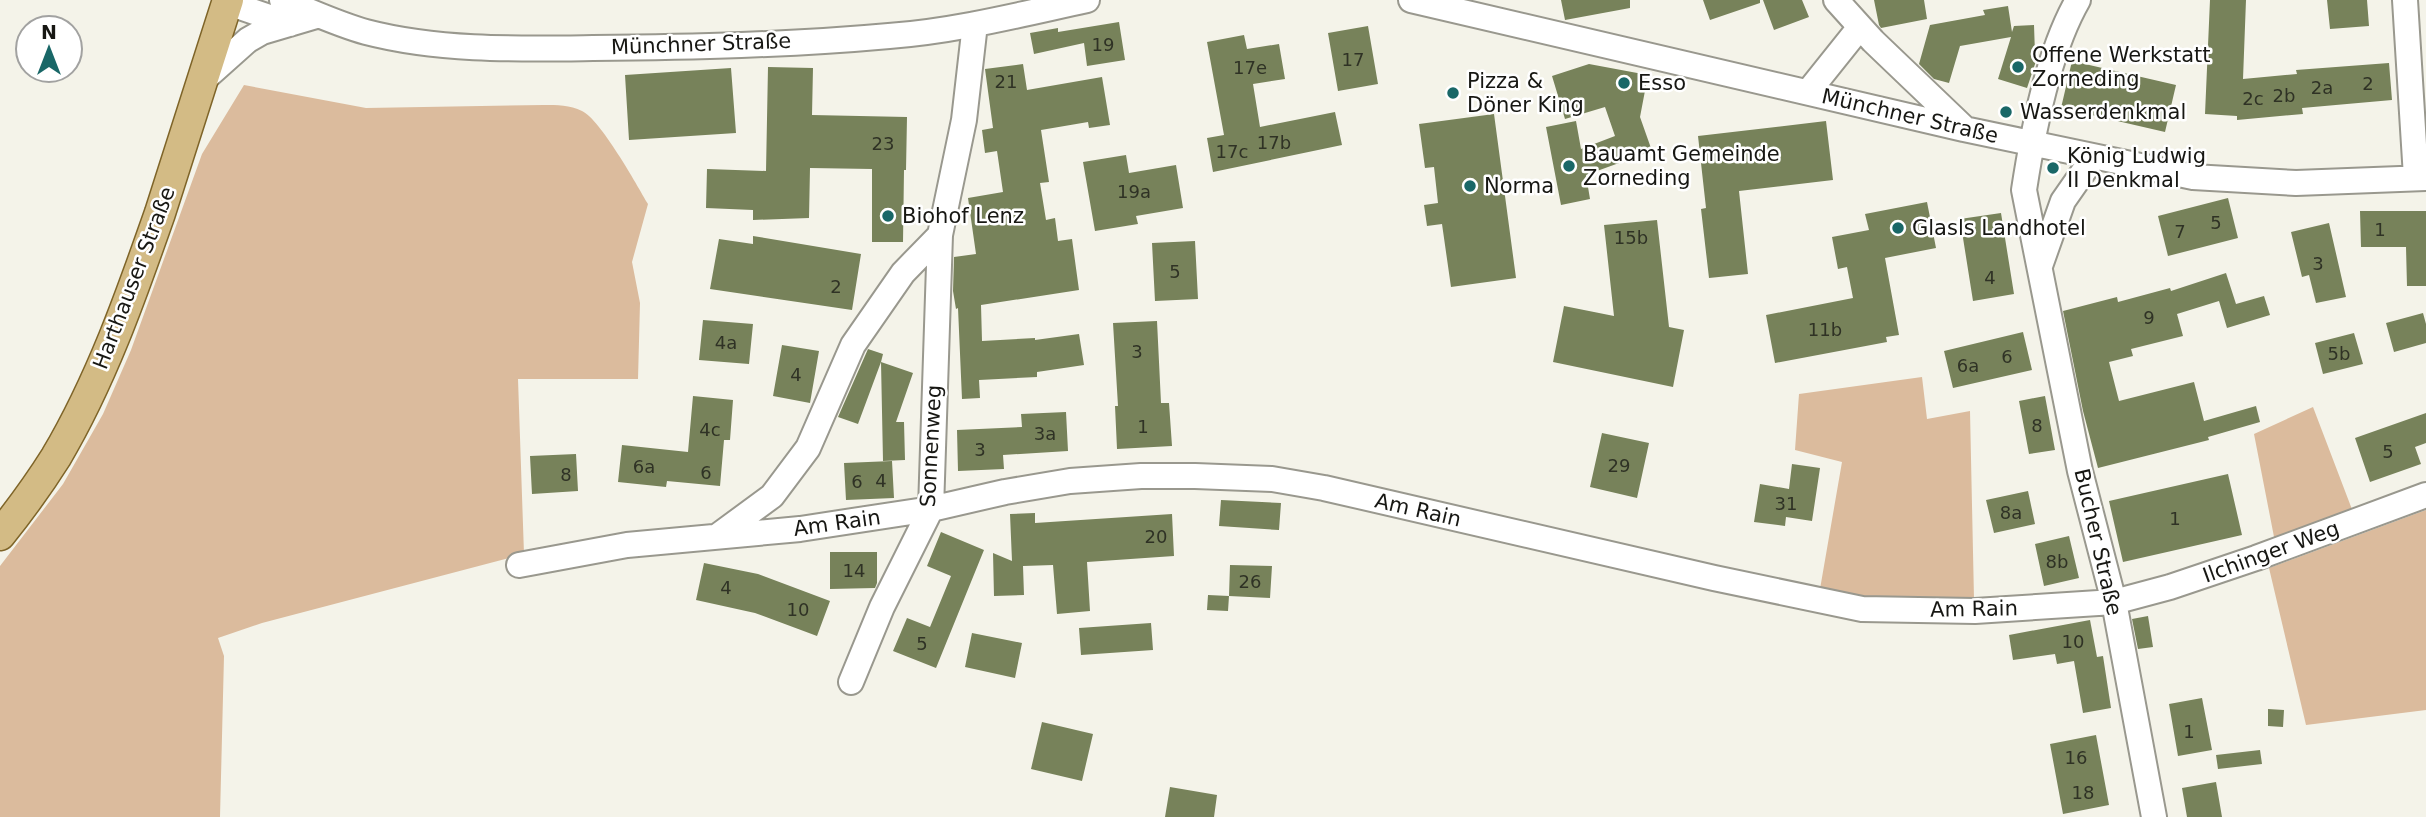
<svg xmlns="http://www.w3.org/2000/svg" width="2426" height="817" viewBox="0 0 2426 817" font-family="'DejaVu Sans',sans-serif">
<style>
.green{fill:#dbbb9d}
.building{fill:#77825a}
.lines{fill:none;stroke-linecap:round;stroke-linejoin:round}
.minor-casing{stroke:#99988e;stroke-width:28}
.major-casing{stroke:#7e6428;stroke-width:33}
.minor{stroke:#fff;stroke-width:24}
.major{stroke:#d3bb85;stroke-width:30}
.poi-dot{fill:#196767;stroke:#fff;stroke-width:2.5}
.labels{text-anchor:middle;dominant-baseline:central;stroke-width:5;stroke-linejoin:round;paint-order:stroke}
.number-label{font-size:18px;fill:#2f3225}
.street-label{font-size:21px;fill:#171713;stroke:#fff}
.poi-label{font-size:21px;fill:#171713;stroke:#fff;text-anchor:start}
</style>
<rect width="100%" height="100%" fill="#f4f3e9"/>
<path class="green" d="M244 85 366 108 544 105C557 105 570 105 582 111 600 119 637 185 648 204L632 262 640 303 638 379H518L524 554 262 623 218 638 224 656 220 817H0V566L63 484 103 414 131 350 202 154Z
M1922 377 1927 419 1970 411 1974 599H1874L1820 589 1842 462 1795 450 1799 394Z
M2313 407 2353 512 2275 542 2254 434Z
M2426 510V710L2306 725 2269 568Z"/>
<path class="building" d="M1561 0H1630V8L1565 20Z
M1703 0H1760V3L1710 20Z
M1763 0H1802L1809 17 1774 30Z
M1874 0H1924L1927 19 1881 28 1879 25Z
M2210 0H2246L2243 79 2297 74 2296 70 2389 63 2392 100 2302 108 2303 114 2237 120V116L2205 114Z
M2327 0H2367L2369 26 2330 29Z
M2008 6 2012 32 2014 26 2034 25 2035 54 2038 55 2027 88 1998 79 2011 37 1960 46 1949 83 1934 79 1919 64 1930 25 1985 15 1983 10Z
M1119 22 1125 60 1087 66 1084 43 1034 54 1030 33 1058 28V32Z
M1368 26 1378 84 1338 91 1328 33Z
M1244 35 1247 49 1279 44 1285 79 1253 84 1260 127 1335 112 1342 145 1213 172 1207 138 1224 135 1207 42Z
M2072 61 2176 85 2165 132 2061 108Z
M1023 64 1027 90 1102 77 1110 125 1089 128 1088 122 1041 130 1049 182 1040 183 1046 220 1055 218 1058 241 1072 239 1079 290 981 305 982 341 1035 338V340L1079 334 1084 365 1037 372V377L979 380 980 398 962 399 958 308 956 309 953 291 954 257 976 254 968 198 1003 192 997 151 985 153 982 130 993 128 985 69Z
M1589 64 1648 75 1640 117 1652 151 1586 175 1590 199 1561 205 1546 127 1576 121 1581 149 1615 136 1605 107 1565 119 1552 76Z
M768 67 813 68 812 115 907 117 906 170H904L903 242H872V169L810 168 809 218 753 220V210L706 208 707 169 766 171Z
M731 68 736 133 629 140 625 75Z
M1494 114 1516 278 1451 287 1442 224 1427 226 1424 205 1438 203 1434 167 1425 168 1419 124Z
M1826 121 1833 180 1739 191 1748 274 1709 278 1701 209 1706 208 1698 136Z
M1126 155 1129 173 1176 165 1183 208 1136 216 1138 224 1095 231 1083 162Z
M2228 198 2238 238 2168 256 2158 216Z
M1927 202 1936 248 1885 258 1899 335 1886 337 1887 342 1775 363 1766 315 1853 298 1847 267 1838 269 1832 237 1869 230 1865 214Z
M2360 211H2426V286H2407L2406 247H2361Z
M2001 213 2014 294 1973 301 1960 219Z
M1657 220 1669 327 1684 330 1673 387 1553 362 1564 306 1614 316 1604 225Z
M2329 223 2346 297 2316 303 2309 275 2302 277 2291 232Z
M753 236 861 254 852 310 710 289 719 239 753 244Z
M1195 241 1198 299 1155 301 1152 243Z
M2226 273 2236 304 2264 296 2270 315 2227 328 2219 301 2177 314 2183 336 2131 349 2133 356 2109 362 2119 401 2194 382 2204 421 2256 406 2260 422 2208 437 2209 440 2098 468 2083 411 2063 311 2117 297 2118 302 2170 288 2171 291Z
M2423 313 2426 324V343L2394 352 2386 323Z
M703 320 753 324 749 364 699 360Z
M1157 321 1161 403H1169L1172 446 1117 449 1115 406H1118L1113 323Z
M2023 332 2032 370 1953 388 1944 351Z
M2354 333 2363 364 2323 374 2315 343Z
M782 345 819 351 810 403 773 396Z
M868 349 883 354 881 362 913 373 896 422H904L905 460 883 461 881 362 858 424 838 417Z
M693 396 733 400 730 440H724L720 486 667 481 666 487 618 482 622 445 688 452Z
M2045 396 2055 450 2029 454 2019 401Z
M1066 412 1068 451 1003 455 1004 469 958 471 957 430 1022 427 1021 414Z
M2426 413V443L2415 447 2421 464 2370 482 2355 438Z
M1602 433 1649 443 1637 498 1590 487Z
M576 454 578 491 532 494 530 456Z
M892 461 894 498 846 500 844 463Z
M1792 464 1820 468 1812 521 1786 517 1785 526 1754 522 1760 484 1789 489Z
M2228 474 2242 535 2123 562 2109 501Z
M2028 491 2035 524 1994 533 1986 500Z
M1221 500 1281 503 1279 530 1219 526Z
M1035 513V523L1172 514 1174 556 1087 562 1090 611 1057 614 1053 565 1023 566 1024 595 994 596 993 553 1012 561 1010 514Z
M941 532 984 550 936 668 893 651 907 618 930 627 951 576 927 566Z
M2069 536 2079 578 2044 586 2035 544Z
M830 552H877V583L875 588 830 589Z
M704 563 758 574 830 601 817 636 755 613 696 600Z
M1230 565 1272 566 1270 598 1229 596Z
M1208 595 1229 596 1228 611 1207 610Z
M2148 616 2153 647 2138 649 2132 619Z
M2090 620 2097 657 2103 656 2111 708 2083 713 2074 661 2057 664 2055 654 2013 660 2009 635Z
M1151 623 1153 650 1081 655 1079 628Z
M972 633 1022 643 1015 678 965 667Z
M2202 698 2212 750 2178 756 2169 704Z
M2268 709 2284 710 2283 727 2268 726Z
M1042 722 1093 734 1082 781 1031 769Z
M2096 735 2109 805 2063 814 2050 744Z
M2260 750 2262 764 2218 769 2216 755Z
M2216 782 2222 817H2187L2182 788Z
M1170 787 1217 795 1214 817H1165Z"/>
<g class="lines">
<defs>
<path id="minor" d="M282 0C310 11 337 24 366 32 439 51 518 49 593 48 691 47 791 45 889 36 956 31 1022 14 1087 0
M1411 0 1964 129 2193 177 2296 183 2426 178
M1836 0 1873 41 1964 128
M2078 0C2048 52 2033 131 2024 190L2080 471 2114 602 2154 817
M2405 0 2416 177
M228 3 290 24
M202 81 248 40 262 32 316 16
M1808 92 1860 27
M2040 266 2063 201 2093 158
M719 535 772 496 808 448 853 345 903 273 940 235
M519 565 627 545 800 529 931 509 1005 492 1070 481 1141 476H1195L1272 479 1324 488 1714 578 1862 609 1975 611 2114 602 2170 587 2256 558 2426 495
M851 682 882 607 931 509 940 235 964 120 975 24"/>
<path id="major" d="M0 535C20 510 39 484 56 457 101 381 131 296 160 213 183 142 206 71 228 0"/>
</defs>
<use href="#minor" class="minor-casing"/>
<use href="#major" class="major-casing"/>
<use href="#minor" class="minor"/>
<use href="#major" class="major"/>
</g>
<g class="poi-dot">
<circle cx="2018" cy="67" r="7"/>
<circle cx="1624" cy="83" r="7"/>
<circle cx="1453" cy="93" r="7"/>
<circle cx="2006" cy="112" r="7"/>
<circle cx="1569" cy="166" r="7"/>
<circle cx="2053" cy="168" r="7"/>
<circle cx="1470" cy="186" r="7"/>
<circle cx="888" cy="216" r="7"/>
<circle cx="1898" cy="228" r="7"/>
</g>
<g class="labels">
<g class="number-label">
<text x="1103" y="44">19</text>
<text x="1353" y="59">17</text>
<text x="1250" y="67">17e</text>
<text x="1006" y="81">21</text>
<text x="2368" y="83">2</text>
<text x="2322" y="87">2a</text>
<text x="2284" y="95">2b</text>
<text x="2253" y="98">2c</text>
<text x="1274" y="142">17b</text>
<text x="883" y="143">23</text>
<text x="1232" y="151">17c</text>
<text x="1134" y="191">19a</text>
<text x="2216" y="222">5</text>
<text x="2380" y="229">1</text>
<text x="2180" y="231">7</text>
<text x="1631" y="237">15b</text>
<text x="2318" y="263">3</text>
<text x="1175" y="271">5</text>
<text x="1990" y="277">4</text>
<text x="836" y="286">2</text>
<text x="2149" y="317">9</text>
<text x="1825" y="329">11b</text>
<text x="726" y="342">4a</text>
<text x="1137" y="351">3</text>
<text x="2339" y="353">5b</text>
<text x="2007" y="356">6</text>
<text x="1968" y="365">6a</text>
<text x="796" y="374">4</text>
<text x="2037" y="425">8</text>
<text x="1143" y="426">1</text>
<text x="710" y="429">4c</text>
<text x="1045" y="433">3a</text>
<text x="980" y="449">3</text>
<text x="2388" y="451">5</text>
<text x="1619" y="465">29</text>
<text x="644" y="466">6a</text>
<text x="706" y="472">6</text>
<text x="566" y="474">8</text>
<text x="881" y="480">4</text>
<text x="857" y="481">6</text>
<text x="1786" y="503">31</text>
<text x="2011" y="512">8a</text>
<text x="2175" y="518">1</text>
<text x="1156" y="536">20</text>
<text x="2057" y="561">8b</text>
<text x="854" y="570">14</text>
<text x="1250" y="581">26</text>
<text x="726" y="587">4</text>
<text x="798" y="609">10</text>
<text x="2073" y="641">10</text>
<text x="922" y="643">5</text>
<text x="2189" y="731">1</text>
<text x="2076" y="757">16</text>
<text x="2083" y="792">18</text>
</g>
<g class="street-label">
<text transform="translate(701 44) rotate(-2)">Münchner Straße</text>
<text transform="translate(1910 116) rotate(13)">Münchner Straße</text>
<text transform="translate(134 278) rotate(-69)">Harthauser Straße</text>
<text transform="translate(931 446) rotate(-87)">Sonnenweg</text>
<text transform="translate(1418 510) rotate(13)">Am Rain</text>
<text transform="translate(837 523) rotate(-8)">Am Rain</text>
<text transform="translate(2098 542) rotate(77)">Bucher Straße</text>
<text transform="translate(2271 552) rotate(-20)">Ilchinger Weg</text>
<text transform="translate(1974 609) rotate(-1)">Am Rain</text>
</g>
<g class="poi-label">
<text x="2032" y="55">Offene Werkstatt<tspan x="2032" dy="24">Zorneding</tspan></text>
<text x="1467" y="81">Pizza &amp;<tspan x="1467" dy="24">Döner King</tspan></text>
<text x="1638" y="83">Esso</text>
<text x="2020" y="112">Wasserdenkmal</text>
<text x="1583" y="154">Bauamt Gemeinde<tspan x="1583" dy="24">Zorneding</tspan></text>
<text x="2067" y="156">König Ludwig<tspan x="2067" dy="24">II Denkmal</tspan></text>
<text x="1484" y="186">Norma</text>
<text x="902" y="216">Biohof Lenz</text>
<text x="1912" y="228">Glasls Landhotel</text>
</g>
</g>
<g transform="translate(49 49)"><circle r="33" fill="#ffffff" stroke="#a2a2a1" stroke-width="2"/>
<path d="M0-5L12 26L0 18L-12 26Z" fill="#196767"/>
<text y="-10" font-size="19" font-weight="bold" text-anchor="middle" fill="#171713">N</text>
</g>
</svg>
